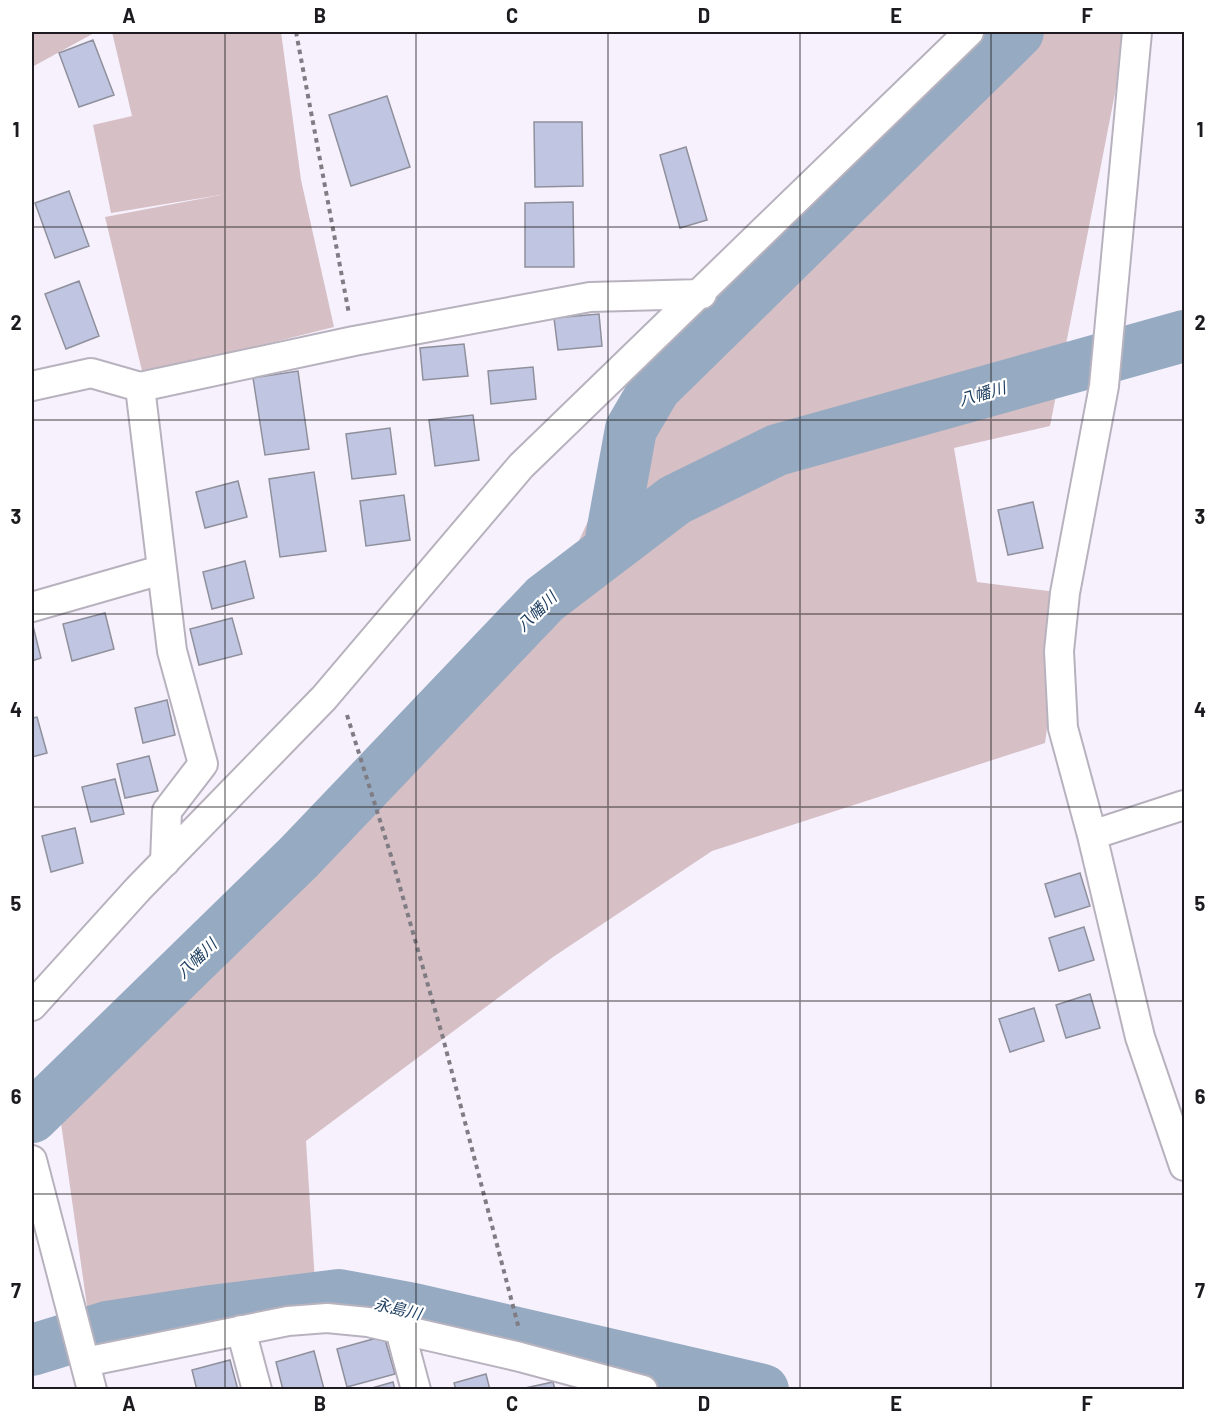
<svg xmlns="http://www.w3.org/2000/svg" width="1216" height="1421" viewBox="0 0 1216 1421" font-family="Barlow,'Noto Sans JP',sans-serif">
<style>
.green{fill:#d6bfc5}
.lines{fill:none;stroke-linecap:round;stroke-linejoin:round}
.river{stroke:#96abc2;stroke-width:52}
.building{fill:#c0c5e2;stroke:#8f909c;stroke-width:1.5}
.minor-casing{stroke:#b7b2be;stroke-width:32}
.path{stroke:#7f7c83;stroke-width:4;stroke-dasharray:4.5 4.5;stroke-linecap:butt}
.minor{stroke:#fff;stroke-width:28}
.grid{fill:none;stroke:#1d1b1f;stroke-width:1.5;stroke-opacity:0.55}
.labels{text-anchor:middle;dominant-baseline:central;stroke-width:4.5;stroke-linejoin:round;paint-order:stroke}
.water-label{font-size:16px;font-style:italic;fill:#1c3d5f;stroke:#fff}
.neatline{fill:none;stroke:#1d1b1f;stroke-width:2}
.grid-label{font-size:20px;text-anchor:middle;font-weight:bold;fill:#1d1b1f}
</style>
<rect width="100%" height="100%" fill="#f6f1fd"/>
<path class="green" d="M32 32H96L32 67Z
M112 32H281L301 180 334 327 143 375 105 217 226 194 111 213 93 125 132 116Z
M1037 32H1127L1050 426 954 448 977 582 1065 593 1045 743 712 851 553 957 306 1141 316 1298 87 1306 61 1123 171 1017 527 653 601 493 653 405Z"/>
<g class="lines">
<path class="river" d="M609 550 631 429 655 388 1018 32
M32 1117 299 857 545 599 675 500 777 450 1184 336
M32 1350 107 1327 211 1311 339 1295 414 1309 763 1390"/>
</g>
<path class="building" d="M93 40 114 95 79 107 59 53Z
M387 96 410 167 351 186 329 115Z
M534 122H582L583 186 535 187Z
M686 147 707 220 680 228 660 155Z
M69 191 89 246 55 258 35 203Z
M573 202 574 267H525V203Z
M79 281 99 336 66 349 45 294Z
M599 314 602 346 558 350 554 318Z
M464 344 468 376 423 380 420 348Z
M533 367 536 399 491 404 488 371Z
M298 371 309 449 265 455 253 378Z
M473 415 479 460 435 466 429 420Z
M390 428 396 474 352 479 346 434Z
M314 472 326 551 280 557 269 479Z
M238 481 247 517 205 528 196 492Z
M404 495 410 540 366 546 360 501Z
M1033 502 1043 548 1008 555 998 510Z
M245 561 254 598 212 609 203 572Z
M105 613 114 649 72 661 63 624Z
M232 618 242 654 199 665 190 629Z
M32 622 41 658 32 661Z
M167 700 175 735 143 743 135 708Z
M37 717 47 753 32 757V718Z
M149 756 158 791 125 798 117 764Z
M115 779 124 814 91 822 82 787Z
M75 828 83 863 51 872 42 836Z
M1080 873 1090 906 1055 917 1045 884Z
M1084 927 1094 960 1059 971 1049 938Z
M1090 994 1100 1028 1066 1038 1056 1005Z
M1034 1008 1044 1041 1010 1052 999 1019Z
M384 1336 395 1374 347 1387 337 1349Z
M314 1351 324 1389 283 1390 276 1362Z
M230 1360 238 1390H197L192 1370Z
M486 1374 490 1390H456L454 1383Z
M393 1382 395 1390H365Z
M553 1382 555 1390H516Z"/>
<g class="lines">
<defs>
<path id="minor" d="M32 386 91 373 140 387 354 341 590 297 702 294
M140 387 172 651 203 764 167 811 165 862
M32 607 161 570
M1184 805 1092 835 1140 1037 1184 1166
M1092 835 1063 728 1059 651 1065 593 1104 386 1137 32
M32 1006 138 889 324 698 521 466 969 32
M32 1160 92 1390
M241 1330 257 1390
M400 1330 416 1390
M85 1362 288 1321 327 1318 368 1322 520 1357 643 1390"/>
</defs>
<use href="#minor" class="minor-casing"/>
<path class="path" d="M296 32 349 314
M347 715 392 859 443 1038 519 1329"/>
<use href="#minor" class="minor"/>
</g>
<path class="grid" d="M225 32V1390M416 32V1390M608 32V1390M800 32V1390M991 32V1390M32 227H1184M32 420H1184M32 614H1184M32 807H1184M32 1001H1184M32 1194H1184"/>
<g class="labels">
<g class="water-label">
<text transform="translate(982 393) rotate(-16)">八幡川</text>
<text transform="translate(536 611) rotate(-44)">八幡川</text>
<text transform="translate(196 958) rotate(-44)">八幡川</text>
<text transform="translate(398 1308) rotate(13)">永島川</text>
</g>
</g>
<rect width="1216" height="1421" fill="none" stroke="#ffffff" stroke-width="66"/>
<rect x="33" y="33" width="1150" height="1355" class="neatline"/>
<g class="grid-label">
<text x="129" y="23">A</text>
<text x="320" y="23">B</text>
<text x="512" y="23">C</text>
<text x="704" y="23">D</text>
<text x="896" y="23">E</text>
<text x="1087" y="23">F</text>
<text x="16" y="137">1</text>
<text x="1200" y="137">1</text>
<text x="16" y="330">2</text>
<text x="1200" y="330">2</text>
<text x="16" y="524">3</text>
<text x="1200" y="524">3</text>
<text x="16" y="717">4</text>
<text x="1200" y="717">4</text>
<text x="16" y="911">5</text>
<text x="1200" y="911">5</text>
<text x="16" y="1104">6</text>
<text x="1200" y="1104">6</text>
<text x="16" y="1298">7</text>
<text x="1200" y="1298">7</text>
<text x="129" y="1411">A</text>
<text x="320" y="1411">B</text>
<text x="512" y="1411">C</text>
<text x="704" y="1411">D</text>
<text x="896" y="1411">E</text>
<text x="1087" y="1411">F</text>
</g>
</svg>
